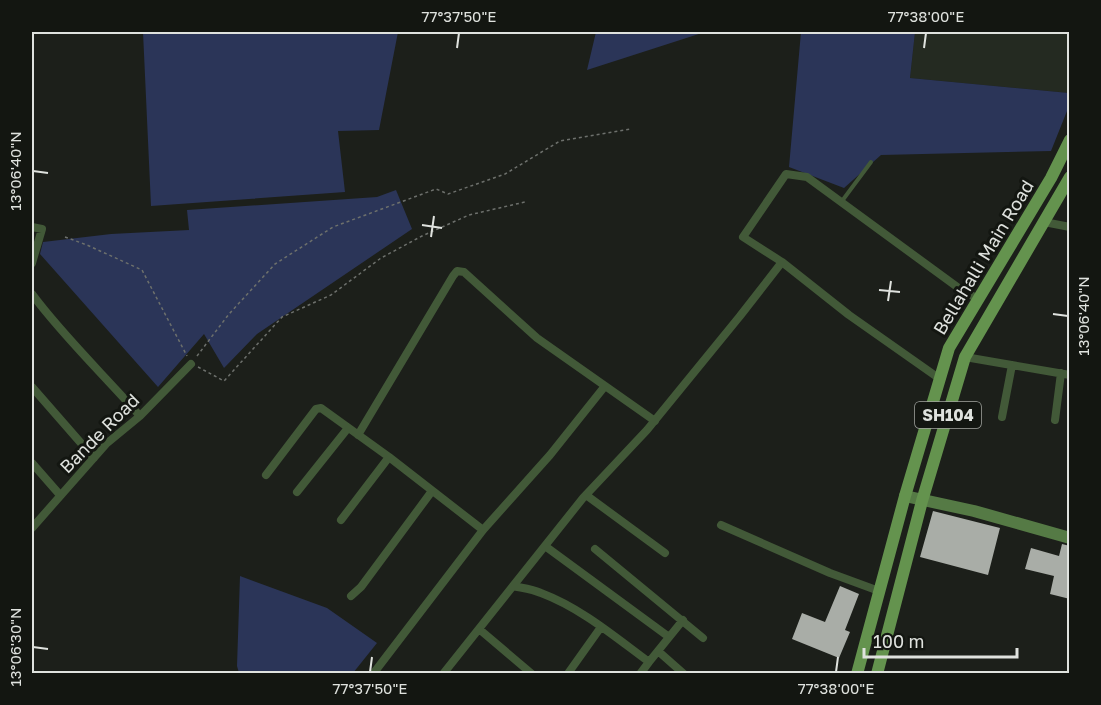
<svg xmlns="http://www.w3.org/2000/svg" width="1101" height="705" viewBox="0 0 1101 705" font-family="'Golos Text',sans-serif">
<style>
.built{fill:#242a21}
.green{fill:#2b3558}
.building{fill:#a9ada7}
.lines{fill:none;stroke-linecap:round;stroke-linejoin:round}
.path{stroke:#6d706c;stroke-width:1.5;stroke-dasharray:3 3;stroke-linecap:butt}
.lane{stroke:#425938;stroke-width:4}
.street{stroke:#425938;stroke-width:8}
.secondary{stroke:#557a45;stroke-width:12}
.primary{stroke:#64934e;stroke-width:12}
.ticks{fill:none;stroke:#dfe2de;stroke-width:2}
.labels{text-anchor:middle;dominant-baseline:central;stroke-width:6;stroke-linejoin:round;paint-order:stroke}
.shield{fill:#131611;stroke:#a2a5a0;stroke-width:1.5}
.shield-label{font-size:16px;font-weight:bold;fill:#dfe2de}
.street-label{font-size:18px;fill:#dfe2de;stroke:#131611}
.neatline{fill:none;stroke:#dfe2de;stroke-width:2}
.ticks-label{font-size:15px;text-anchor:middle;fill:#dfe2de}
</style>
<rect width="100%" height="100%" fill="#1c1f1a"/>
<path class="built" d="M915 32H1069V93L910 78Z"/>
<path class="green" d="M143 32H398L379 130 338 131 345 192 151 206Z
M596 32H705L587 70Z
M801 32H915L910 78 1069 93V106L1051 151 881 155 844 188 789 167Z
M396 190 412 229 257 334 224 368 204 334 158 387 40 254 43 242 111 234 189 230 187 210 377 197Z
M240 576 327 608 377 643 353 673H239L237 666Z"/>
<path class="building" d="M933 511 1000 528 988 575 920 557Z
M1062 544 1070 546V599L1050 594 1054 576 1025 569 1031 548 1059 556Z
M840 586 859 594 845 630 850 632 839 658 792 639 802 613 825 622Z"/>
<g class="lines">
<path class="path" d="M65 237 87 245 142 270 187 356
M197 356 229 314 275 264 333 227 436 189 448 194 505 174 560 141 631 129
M198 367 224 381 282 317 331 295 381 258 422 236 469 215 525 202"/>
<path class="lane" d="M842 201 871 162"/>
<path class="street" d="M1044 222 1070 227
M32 227 42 229 32 263
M32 294C63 336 105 376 140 416
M965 357 1070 375
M940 379 849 315 782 262 743 237 786 174 807 177 960 289 978 299
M32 387 94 458
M1002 417 1012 365
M1055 420 1061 373
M358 435 453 276 457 271 464 272 537 338 655 421
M32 463 60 495
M266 475 316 409 321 408 389 457 483 530
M297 492 348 428
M586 495 665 553
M341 520 389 457
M721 525 830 573 879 591
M32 528 106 444 140 416 191 364
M545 546 669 637
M595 549 703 638
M513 586C522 588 532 589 541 593 581 608 615 637 649 662L683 620
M351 596 361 587 432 491
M479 629 532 674
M658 651 684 674
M373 674 483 530 550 455 605 386
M443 674 583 498 647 430 740 316 782 262
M572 674 569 672 601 627
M640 674 649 662"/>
<path class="secondary" d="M905 496 974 511 1070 538"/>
<path class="primary" d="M857 674 905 496 949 348 1051 178 1070 140
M877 674 922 501 965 357 1070 177"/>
</g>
<path class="ticks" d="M457 48 459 33M924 48 926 33M33 171 48 173M422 225 442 228M431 237 434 216M879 290 900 292M888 301 891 281M1053 314 1068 316M33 647 48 649M370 672 372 657M836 672 838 657"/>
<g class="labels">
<rect class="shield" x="915" y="402" width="66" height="26" rx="4.5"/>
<g class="shield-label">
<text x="948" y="415">SH104</text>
</g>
<g class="street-label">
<text transform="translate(983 257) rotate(-59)">Bellahalli Main Road</text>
<text transform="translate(99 433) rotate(-45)">Bande Road</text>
</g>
</g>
<rect width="1101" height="705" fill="none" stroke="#131611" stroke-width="66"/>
<path d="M864 648v9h153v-9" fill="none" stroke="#dfe2de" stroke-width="3"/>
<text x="873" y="648" font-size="18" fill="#dfe2de" stroke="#131611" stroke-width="4.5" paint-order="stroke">100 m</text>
<rect x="33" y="33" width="1035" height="639" class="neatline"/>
<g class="ticks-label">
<text x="459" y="22">77°37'50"E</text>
<text x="926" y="22">77°38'00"E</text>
<text transform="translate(16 171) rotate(-90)" y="5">13°06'40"N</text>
<text transform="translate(1084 316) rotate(-90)" y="5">13°06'40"N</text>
<text transform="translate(16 647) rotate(-90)" y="5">13°06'30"N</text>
<text x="370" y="694">77°37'50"E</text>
<text x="836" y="694">77°38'00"E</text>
</g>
</svg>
